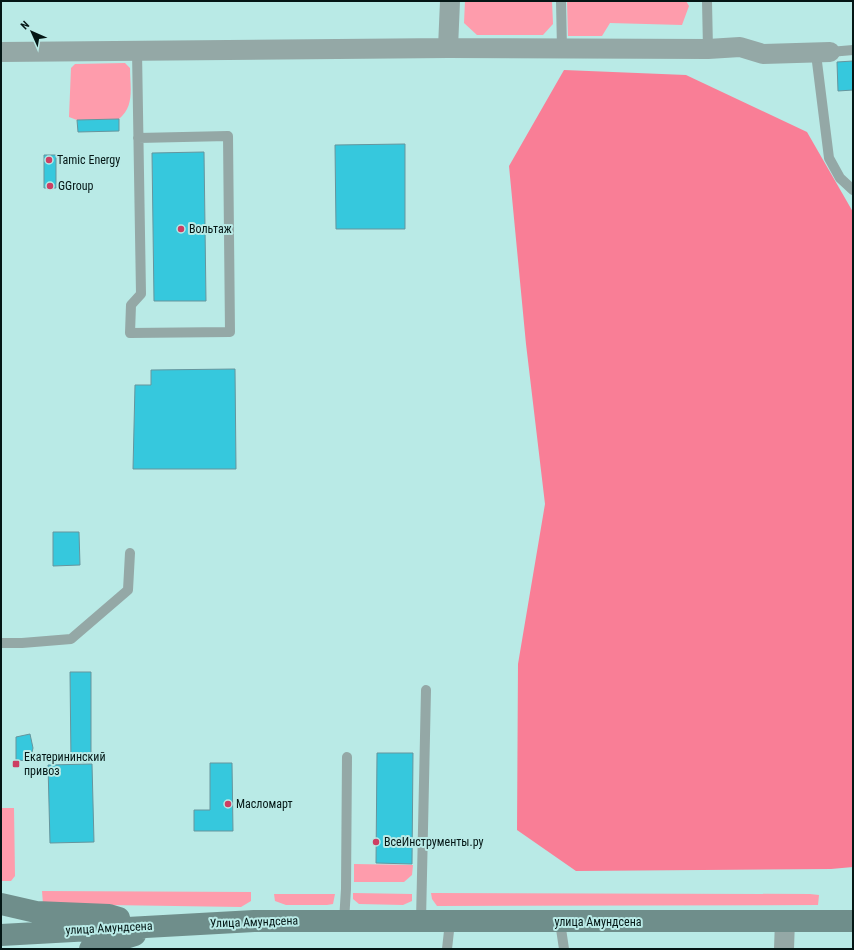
<svg xmlns="http://www.w3.org/2000/svg" width="854" height="950" viewBox="0 0 854 950" font-family="'Roboto Condensed',sans-serif">
<style>
.green{fill:#fe9cac}
.forest{fill:#f97e96}
.building{fill:#36c8dd;stroke:#66959d}
.lines{fill:none;stroke-linecap:round;stroke-linejoin:round}
.lane{stroke:#94a8a6;stroke-width:10}
.street{stroke:#94a8a6;stroke-width:20}
.secondary{stroke:#6f8e8b;stroke-width:22}
.poi-dot{fill:#cd3e63;stroke:#b9eae6;stroke-width:1.5}
.labels{text-anchor:middle;dominant-baseline:central;stroke-width:4;stroke-linejoin:round;paint-order:stroke}
.poi-label{font-size:12px;fill:#041615;stroke:#b9eae6;text-anchor:start}
.street-label{font-size:12px;fill:#041615;stroke:#b9eae6}
</style>
<rect width="100%" height="100%" fill="#b9eae6"/>
<path class="green" d="M465 1H552L553 24 543 35H477L464 23Z
M567 1H686L689 6 682 25 610 23 602 36H568Z
M125 63 130 68C130 87 135 106 119 119L77 120 69 117 71 68 75 64Z
M1 808H14L15 876 11 881H1Z
M354 864 413 865 412 875 404 882H354Z
M42 891 251 892V901L241 907 43 904Z
M353 893 412 894V901L403 905 359 904 353 899Z
M431 893 810 894 819 895 818 905 437 906 432 899Z
M274 894H335L333 904 327 905H286L275 901Z"/>
<path class="forest" d="M564 70 686 75 807 132 853 212V867L831 869 576 871 517 830 518 664 545 504 526 344 509 166Z"/>
<path class="building" d="M853 61V90L838 91 837 62Z
M119 119V131L78 132 77 120Z
M405 144V229H336L335 145Z
M204 152 206 301H154L152 153Z
M44 155H56V188H44Z
M235 369 236 469H133L135 385H151V370Z
M53 532H79L80 565 53 566Z
M70 672H91V762H71Z
M30 734 33 748 30 761 16 760V737Z
M377 753H413L412 864 376 863Z
M210 763H232L233 831H194V810H210Z
M92 764 94 842 50 843 48 765Z"/>
<g class="lines">
<path class="lane" d="M561 1 562 49
M707 1 708 49
M137 51 141 294 131 305 130 333 230 332 228 136 138 138
M830 52 853 50
M816 54 829 158 840 178 853 190
M1 643H22L71 639 128 590 130 553
M344 921 346 889 347 757
M421 921 426 690
M560 922 564 949
M447 949 450 922"/>
<path class="street" d="M448 48 450 1
M1 52 448 48 708 49 740 47 763 54 830 52
M784 949 785 920"/>
<path class="secondary" d="M1 904 36 912 109 915 119 918
M1 935 254 921H853
M90 949 135 935"/>
</g>
<g class="poi-dot">
<circle cx="49" cy="160" r="4"/>
<circle cx="50" cy="186" r="4"/>
<circle cx="181" cy="229" r="4"/>
<rect x="12" y="760" width="8" height="8" rx="2"/>
<circle cx="228" cy="804" r="4"/>
<circle cx="376" cy="842" r="4"/>
</g>
<g class="labels">
<g class="poi-label">
<text x="57" y="160">Tamic Energy</text>
<text x="58" y="186">GGroup</text>
<text x="189" y="229">Вольтаж</text>
<text x="24" y="757">Екатерининский<tspan x="24" dy="14">привоз</tspan></text>
<text x="236" y="804">Масломарт</text>
<text x="384" y="842">ВсеИнструменты.ру</text>
</g>
<g class="street-label">
<text transform="translate(254 922) rotate(-2)">Улица Амундсена</text>
<text x="598" y="922">улица Амундсена</text>
<text transform="translate(109 928) rotate(-3)">улица Амундсена</text>
</g>
</g>
<rect width="854" height="950" fill="none" stroke="#041615" stroke-width="4"/>
<g transform="translate(32 32) rotate(315)" stroke="#b9eae6" stroke-width="3" paint-order="stroke">
<path d="M0-3L7 15L0 10L-7 15Z" fill="#041615"/>
<text y="-6" font-size="11" font-weight="bold" text-anchor="middle" fill="#041615">N</text>
</g>
</svg>
